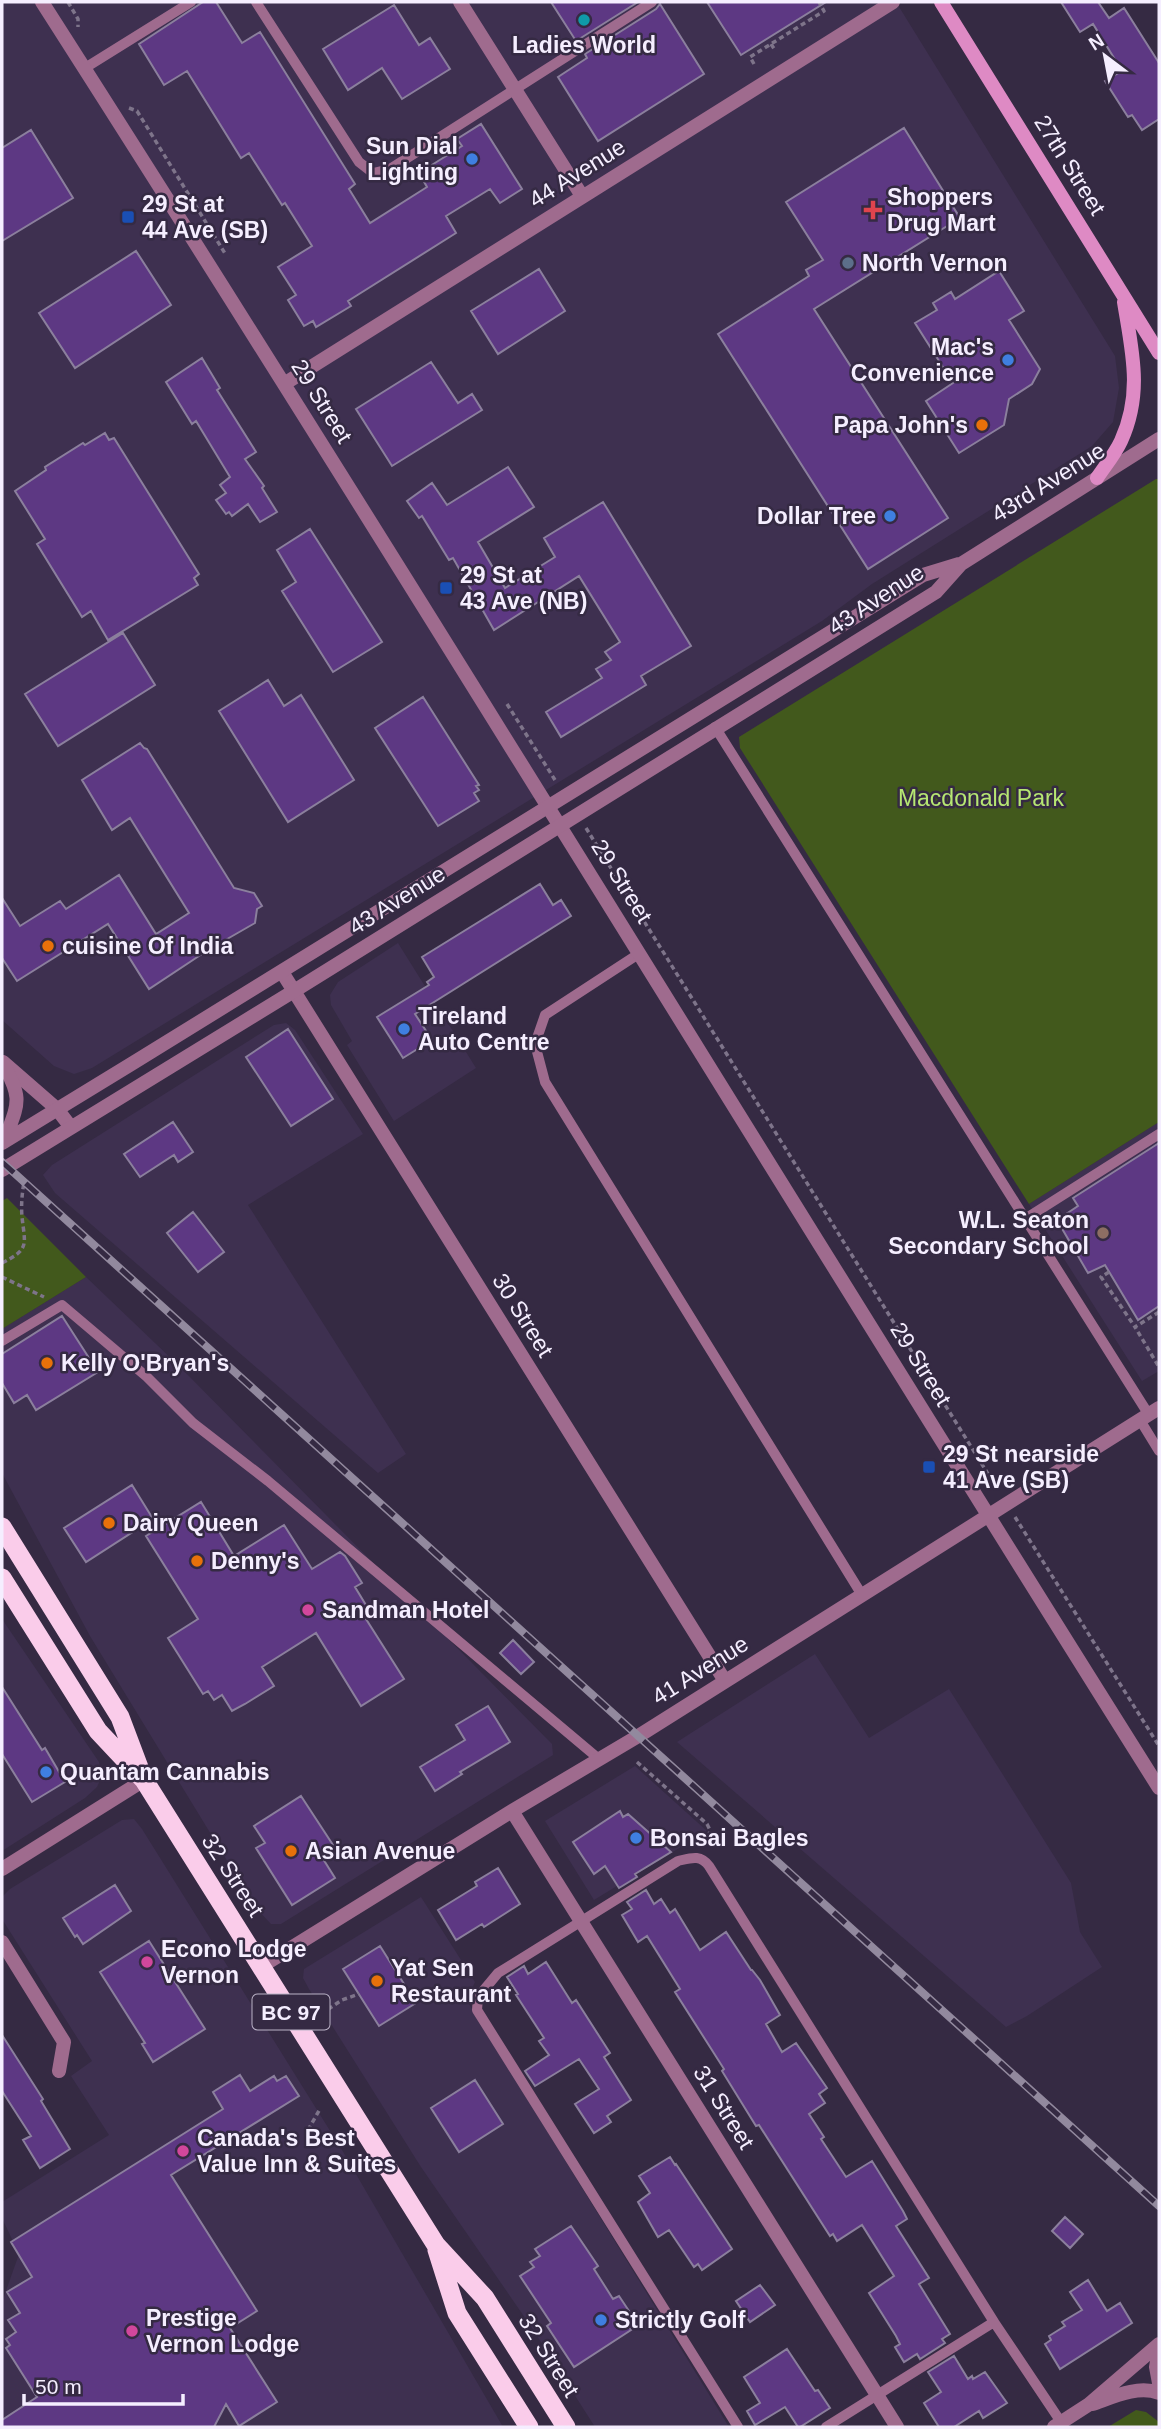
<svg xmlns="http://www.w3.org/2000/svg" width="1161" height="2429" viewBox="0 0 1161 2429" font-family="Arial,sans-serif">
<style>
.built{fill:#3e3050}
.green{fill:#42591c}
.building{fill:#5d3883;stroke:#8b7f9d;stroke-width:2}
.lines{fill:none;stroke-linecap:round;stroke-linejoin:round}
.path{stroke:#7e748a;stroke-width:3.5;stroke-dasharray:5 3.5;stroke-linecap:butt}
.service{stroke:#9f6b8e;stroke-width:10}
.minor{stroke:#9f6b8e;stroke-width:14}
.tertiary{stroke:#9f6b8e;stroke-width:14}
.secondary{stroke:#de8ac4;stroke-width:14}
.trunk{stroke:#faccea;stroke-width:19}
.rail-casing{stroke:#92899e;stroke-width:8}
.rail{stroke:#352a43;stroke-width:5;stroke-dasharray:16;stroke-linecap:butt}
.culture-dot{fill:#0f9aa8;stroke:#352a43;stroke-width:2.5}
.shop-dot{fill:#3f7fe0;stroke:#352a43;stroke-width:2.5}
.health-dot{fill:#e0444e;stroke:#352a43;stroke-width:2.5}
.transit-dot{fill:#1a4fb4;stroke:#352a43;stroke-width:2.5}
.service-dot{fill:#5c6f8a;stroke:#352a43;stroke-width:2.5}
.food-dot{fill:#e8710a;stroke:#352a43;stroke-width:2.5}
.education-dot{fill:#8d6e63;stroke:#352a43;stroke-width:2.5}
.hotel-dot{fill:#d1479c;stroke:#352a43;stroke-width:2.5}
.labels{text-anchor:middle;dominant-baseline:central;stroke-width:5;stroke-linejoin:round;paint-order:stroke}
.shield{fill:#352a43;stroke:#bbb3c7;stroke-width:2}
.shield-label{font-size:21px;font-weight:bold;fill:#f5eeff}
.poi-label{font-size:23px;font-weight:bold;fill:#f5eeff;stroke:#352a43;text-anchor:start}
.street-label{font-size:23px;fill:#f5eeff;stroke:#352a43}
.park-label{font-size:23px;fill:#b6e672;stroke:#352a43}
</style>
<rect width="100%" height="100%" fill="#352a43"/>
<path class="built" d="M2 2H896L1115 356 1119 388 1113 422 1092 446 872 584 822 621 92 1068 74 1074 54 1066 2 1020Z
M398 943 476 1068 394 1121 347 1045 352 1041 331 1005 330 995 338 982Z
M286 1023 295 1030 363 1134 248 1205 406 1454 378 1473 55 1193 43 1175 52 1165 274 1025Z
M1159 1122V1371L1142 1381 1029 1204Z
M86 1277 179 1366 552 1744 553 1755 281 1924H271L256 1908 90 1636 2 1473V1329Z
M2 1619 99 1762 102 1776 97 1787 85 1798 2 1851Z
M815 1654 869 1738 949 1689 1071 1883 1080 1932 1102 1967 1027 2016 1006 2027 677 1742Z
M635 1766 707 1831 594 1900 545 1821Z
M134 1819 142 1829 342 2150 503 2427H2V2302L19 2254 2 2218V2202L109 2135 71 2076 92 2061 2 1919V1897L10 1889 122 1820Z
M421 1897 475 1982 470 1993 469 2004 729 2427H595L532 2328 421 2167 309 1989 303 1978 304 1969Z"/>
<path class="green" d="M1156 479H1159V1122L1029 1204 740 748 739 737Z
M7 1198 86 1277 2 1329V1201Z
M1136 2410 1146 2412 1159 2422V2427H1108Z"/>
<path class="building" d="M203 2H216L242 43 260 32 355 184 349 189 370 223 427 187 419 173 462 146 457 139 481 124 522 189 500 203 490 189 446 216 456 233 348 301 351 306 316 327 313 321 304 326 288 300 296 295 278 267 312 246 285 203 282 205 249 153 241 158 187 71 164 85 139 44Z
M551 2H638L576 41Z
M707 2H826L741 55Z
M1061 2H1098L1109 18 1124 8 1159 63V119L1142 130 1132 115 1128 117 1105 81 1122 71 1093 24 1080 32Z
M660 4 704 74 598 141 558 77 587 58 585 54 656 9Z
M394 5 419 45 430 38 450 69 402 99 382 68 348 90 323 49Z
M904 128 960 218 814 309 948 518 868 569 718 334 809 276 806 270 823 260 786 202Z
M31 130 73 198 2 241V148Z
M136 251 171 305 75 368 39 313Z
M539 269 565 311 498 354 471 311Z
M999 271 1024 311 1009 320 1040 369 1032 384 1009 399 1004 425 959 453 926 401 953 383 915 323 937 310 933 303 951 292 955 299Z
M202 358 220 388 217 390 256 452 245 459 264 486 262 488 277 512 260 522 248 504 232 516 229 512 226 514 216 500 226 493 220 485 230 477 196 421 192 424 166 382Z
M431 362 458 403 472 394 482 410 392 466 356 409Z
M105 433 109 440 114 438 199 574 194 578 198 585 108 640 91 611 82 617 37 544 45 539 15 491 46 470 45 467 83 443 85 445Z
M508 467 534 507 478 542 505 588 555 557 544 538 603 502 691 646 641 676 646 685 561 737 546 712 602 678 596 669 611 660 605 652 620 642 579 576 494 630 453 558 449 560 422 516 419 518 407 501 432 483 447 505Z
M310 529 382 642 333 672 282 591 296 582 277 550Z
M123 633 155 685 58 746 25 694Z
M268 680 284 706 301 695 354 780 288 822 219 711Z
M423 697 479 785 476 786 479 790 474 793 479 801 438 826 375 728Z
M140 743 144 748 147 749 234 888 254 893 262 906 257 909 255 923 208 950 149 989 108 924 17 981 2 958V898L20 926 60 901 66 909 119 875 156 934 189 913 130 818 112 830 82 780Z
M540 884 553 905 561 900 571 916 415 1014 432 1040 403 1058 377 1017 429 985 427 982 434 977 422 957Z
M288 1029 333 1099 291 1126 246 1057Z
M173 1122 193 1152 178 1162 174 1155 140 1177 124 1154Z
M1159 1143V1306L1138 1320 1105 1265 1088 1273 1057 1220 1078 1206 1073 1198Z
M193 1212 224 1252 198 1272 167 1233Z
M62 1316 98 1372 36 1410 27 1395 14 1403 2 1383V1354Z
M132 1485 153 1519 86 1562 64 1528Z
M201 1502 234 1556 284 1525 312 1569 340 1552 345 1556 362 1583 355 1587 372 1615 366 1619 404 1679 361 1706 316 1633 262 1667 274 1686 245 1704 232 1711 222 1695 214 1700 208 1691 203 1694 168 1638 198 1619 146 1536Z
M513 1640 534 1662 521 1674 500 1653Z
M2 1687 42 1750 45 1748 65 1782 32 1802 2 1754Z
M488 1706 510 1742 460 1772 462 1774 435 1791 420 1767 465 1740 456 1725Z
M301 1796 333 1845 320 1854 335 1878 292 1905 256 1848 265 1843 254 1826Z
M620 1811 623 1817 628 1814 671 1852 635 1874 637 1877 619 1888 605 1866 594 1874 573 1842Z
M498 1868 520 1904 484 1927 482 1924 456 1940 438 1910 477 1886 475 1882Z
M115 1885 131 1911 83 1944 77 1935 75 1937 63 1918Z
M646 1890 654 1904 661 1899 670 1913 675 1909 700 1950 726 1932 751 1970H752L760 1980 780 2015 766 2024 782 2052 796 2043 827 2088 819 2094 825 2103 809 2114 824 2137 821 2139 846 2177 872 2161 903 2211 907 2219 896 2226 929 2278 919 2284 950 2334 942 2339 945 2343 920 2359 917 2354 904 2362 895 2347 900 2344 896 2336 869 2293 894 2276 862 2225 837 2241 833 2234 830 2236 759 2125 756 2126 743 2105 722 2071 724 2069 675 1992 680 1989 647 1936 638 1942 622 1915 632 1909 627 1902Z
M149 1941 205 2029 153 2062 142 2044 145 2043 100 1972Z
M380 1946 416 2003 379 2026 343 1969Z
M546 1962 572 2003 576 2000 610 2053 604 2057 631 2100 607 2116 611 2122 594 2133 575 2104 599 2089 579 2059 535 2086 525 2071 549 2055 539 2041 544 2038 516 1995 518 1994 507 1977 524 1966 528 1974Z
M2 2035 43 2099 41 2101 70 2149 40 2168 23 2140 31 2136 2 2091Z
M240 2075 250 2091 274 2076 277 2081 286 2076 299 2096 171 2175 257 2311 230 2328 277 2402 239 2426 226 2404 214 2427H2V2420L37 2397 6 2348 10 2345 6 2339 16 2332 8 2320 20 2313 7 2292 32 2277 11 2242 223 2109 213 2092Z
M475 2080 503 2124 459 2152 431 2108Z
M670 2157 675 2165 676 2164 732 2249 702 2270 698 2264 694 2267 669 2230 658 2237 638 2202 650 2193 639 2176Z
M1065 2217 1083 2234 1070 2248 1052 2231Z
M571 2226 598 2266 594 2269 613 2299 619 2296 629 2311 622 2316 631 2330 574 2367 547 2326 551 2323 520 2276 534 2267 530 2262 540 2256 535 2249Z
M1088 2280 1107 2311 1120 2303 1132 2323 1060 2369 1045 2344 1051 2340 1049 2336 1065 2326 1062 2322 1082 2310 1070 2292Z
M760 2285 775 2305 750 2322 736 2301Z
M787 2349 815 2391 818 2390 830 2408 800 2427H798L785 2407 755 2425 747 2411 760 2403 744 2377Z
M954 2356 968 2379 972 2376 973 2379 985 2372 1007 2403 983 2418 979 2411 954 2427H939L924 2403 941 2392 928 2372Z"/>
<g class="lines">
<path class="path" d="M68 2 78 19V27
M771 44 775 50
M754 64 750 57 824 11 819 2
M129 108 137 111 226 255
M507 704 555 780
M586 828 998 1490
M2 1263C30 1249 25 1245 22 1217 21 1205 22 1194 24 1182
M1109 1272 1101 1277 1135 1327
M2 1277 44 1297
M1159 1312 1135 1327 1159 1367
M1015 1517 1159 1746
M637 1762 707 1824 710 1830 707 1847
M321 2014 342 2000 359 1994
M308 2130 320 2109"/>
<path class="service" d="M256 2 359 162 373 173 390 169 652 2
M85 68 191 2
M715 727 1149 1415
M640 953 545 1015 535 1044 545 1082 862 1595
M1025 1219 1159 1134
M2 1341 62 1305 147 1377 193 1423 268 1481 599 1759
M1140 1420 1159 1451
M738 2427 477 2010 478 1997 498 1973 678 1861C691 1858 700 1854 709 1866L994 2322 1061 2422
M826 2427 994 2322"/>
<path class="minor" d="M42 2C420 593 785 1194 1159 1788
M460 2 582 196
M284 384 893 2
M282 972 725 1681
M3 1062 57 1109 70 1126
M512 1811 897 2427
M2 1869 144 1780
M2 1942 64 2042 59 2071
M262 1966 512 1811 640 1735 1159 1408"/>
<path class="tertiary" d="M2 1062C24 1100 18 1103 4 1142
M2 1143C310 956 614 763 923 575L959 564
M2 1170 294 991 936 592 961 564 1159 439
M1159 2350 1156 2367 1159 2383
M1093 2404C1113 2397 1138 2385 1159 2393
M1054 2427 1088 2405 1159 2344"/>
<path class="secondary" d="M941 2 1159 353
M1097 478C1105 466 1115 454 1121 441 1143 393 1132 351 1124 302"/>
<path class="trunk" d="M2 1527 120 1717 140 1770
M2 1578 98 1731 144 1780 436 2245 485 2298 566 2427
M437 2250 457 2313 529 2427"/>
<defs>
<path id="rail" d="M2 1162 1159 2206"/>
</defs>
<use href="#rail" class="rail-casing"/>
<use href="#rail" class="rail"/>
</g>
<circle class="culture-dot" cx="584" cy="20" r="7"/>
<g class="shop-dot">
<circle cx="472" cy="159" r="7"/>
<circle cx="1008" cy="360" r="7"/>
<circle cx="890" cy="516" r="7"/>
<circle cx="404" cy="1029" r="7"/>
<circle cx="46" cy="1772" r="7"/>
<circle cx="636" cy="1838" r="7"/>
<circle cx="601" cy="2320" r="7"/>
</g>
<path class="health-dot" d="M869.5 199.5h7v7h7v7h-7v7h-7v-7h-7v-7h7z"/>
<g class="transit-dot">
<rect x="121" y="210" width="14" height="14" rx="3.5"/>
<rect x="439" y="581" width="14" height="14" rx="3.5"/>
<rect x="922" y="1460" width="14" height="14" rx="3.5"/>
</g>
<circle class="service-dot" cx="848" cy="263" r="7"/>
<g class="food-dot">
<circle cx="982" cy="425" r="7"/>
<circle cx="48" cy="946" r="7"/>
<circle cx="47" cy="1363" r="7"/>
<circle cx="109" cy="1523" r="7"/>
<circle cx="197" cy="1561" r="7"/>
<circle cx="291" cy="1851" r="7"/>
<circle cx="377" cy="1981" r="7"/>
</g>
<circle class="education-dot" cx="1103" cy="1233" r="7"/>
<g class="hotel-dot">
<circle cx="308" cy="1610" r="7"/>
<circle cx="147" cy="1962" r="7"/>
<circle cx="183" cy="2151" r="7"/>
<circle cx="132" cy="2331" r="7"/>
</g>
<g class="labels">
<rect class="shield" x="252.5" y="1994.5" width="77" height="35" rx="5"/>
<g class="shield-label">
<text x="291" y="2012">BC 97</text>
</g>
<g class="poi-label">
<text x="584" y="45" text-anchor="middle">Ladies World</text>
<text x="458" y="146" text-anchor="end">Sun Dial<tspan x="458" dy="26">Lighting</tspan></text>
<text x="887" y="197">Shoppers<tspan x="887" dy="26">Drug Mart</tspan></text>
<text x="142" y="204">29 St at<tspan x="142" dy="26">44 Ave (SB)</tspan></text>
<text x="862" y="263">North Vernon</text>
<text x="994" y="347" text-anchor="end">Mac's<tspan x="994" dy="26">Convenience</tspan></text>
<text x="968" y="425" text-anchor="end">Papa John's</text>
<text x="876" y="516" text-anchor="end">Dollar Tree</text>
<text x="460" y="575">29 St at<tspan x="460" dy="26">43 Ave (NB)</tspan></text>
<text x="62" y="946">cuisine Of India</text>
<text x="418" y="1016">Tireland<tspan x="418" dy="26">Auto Centre</tspan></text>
<text x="1089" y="1220" text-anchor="end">W.L. Seaton<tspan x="1089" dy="26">Secondary School</tspan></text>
<text x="61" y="1363">Kelly O'Bryan's</text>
<text x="943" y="1454">29 St nearside<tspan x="943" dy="26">41 Ave (SB)</tspan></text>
<text x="123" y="1523">Dairy Queen</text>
<text x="211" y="1561">Denny's</text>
<text x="322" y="1610">Sandman Hotel</text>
<text x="60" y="1772">Quantam Cannabis</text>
<text x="650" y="1838">Bonsai Bagles</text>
<text x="305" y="1851">Asian Avenue</text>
<text x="161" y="1949">Econo Lodge<tspan x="161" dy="26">Vernon</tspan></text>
<text x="391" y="1968">Yat Sen<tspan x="391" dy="26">Restaurant</tspan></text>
<text x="197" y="2138">Canada's Best<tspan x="197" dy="26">Value Inn &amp; Suites</tspan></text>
<text x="146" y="2318">Prestige<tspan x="146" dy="26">Vernon Lodge</tspan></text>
<text x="615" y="2320">Strictly Golf</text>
</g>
<g class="street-label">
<text transform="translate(1070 165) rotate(58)">27th Street</text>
<text transform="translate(577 173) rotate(-32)">44 Avenue</text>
<text transform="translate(322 401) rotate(58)">29 Street</text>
<text transform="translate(1048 482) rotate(-32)">43rd Avenue</text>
<text transform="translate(876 599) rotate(-33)">43 Avenue</text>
<text transform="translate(622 881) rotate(58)">29 Street</text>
<text transform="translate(397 900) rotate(-32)">43 Avenue</text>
<text transform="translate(523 1315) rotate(58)">30 Street</text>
<text transform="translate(921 1364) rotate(58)">29 Street</text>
<text transform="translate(700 1670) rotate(-32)">41 Avenue</text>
<text transform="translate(233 1875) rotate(57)">32 Street</text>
<text transform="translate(724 2107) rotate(58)">31 Street</text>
<text transform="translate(549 2355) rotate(58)">32 Street</text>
</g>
<g class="park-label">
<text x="981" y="798">Macdonald Park</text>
</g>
</g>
<rect width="1161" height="2429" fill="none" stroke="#f5eeff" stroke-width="7"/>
<g transform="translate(1105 56) rotate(328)" stroke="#352a43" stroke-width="5" paint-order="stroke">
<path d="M0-5L12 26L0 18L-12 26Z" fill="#f5eeff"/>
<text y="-10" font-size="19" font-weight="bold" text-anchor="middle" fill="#f5eeff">N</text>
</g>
<path d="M24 2394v10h159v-10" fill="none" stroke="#f5eeff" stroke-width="3.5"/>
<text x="35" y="2394" font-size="21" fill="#f5eeff" stroke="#352a43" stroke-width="5" paint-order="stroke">50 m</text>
</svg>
